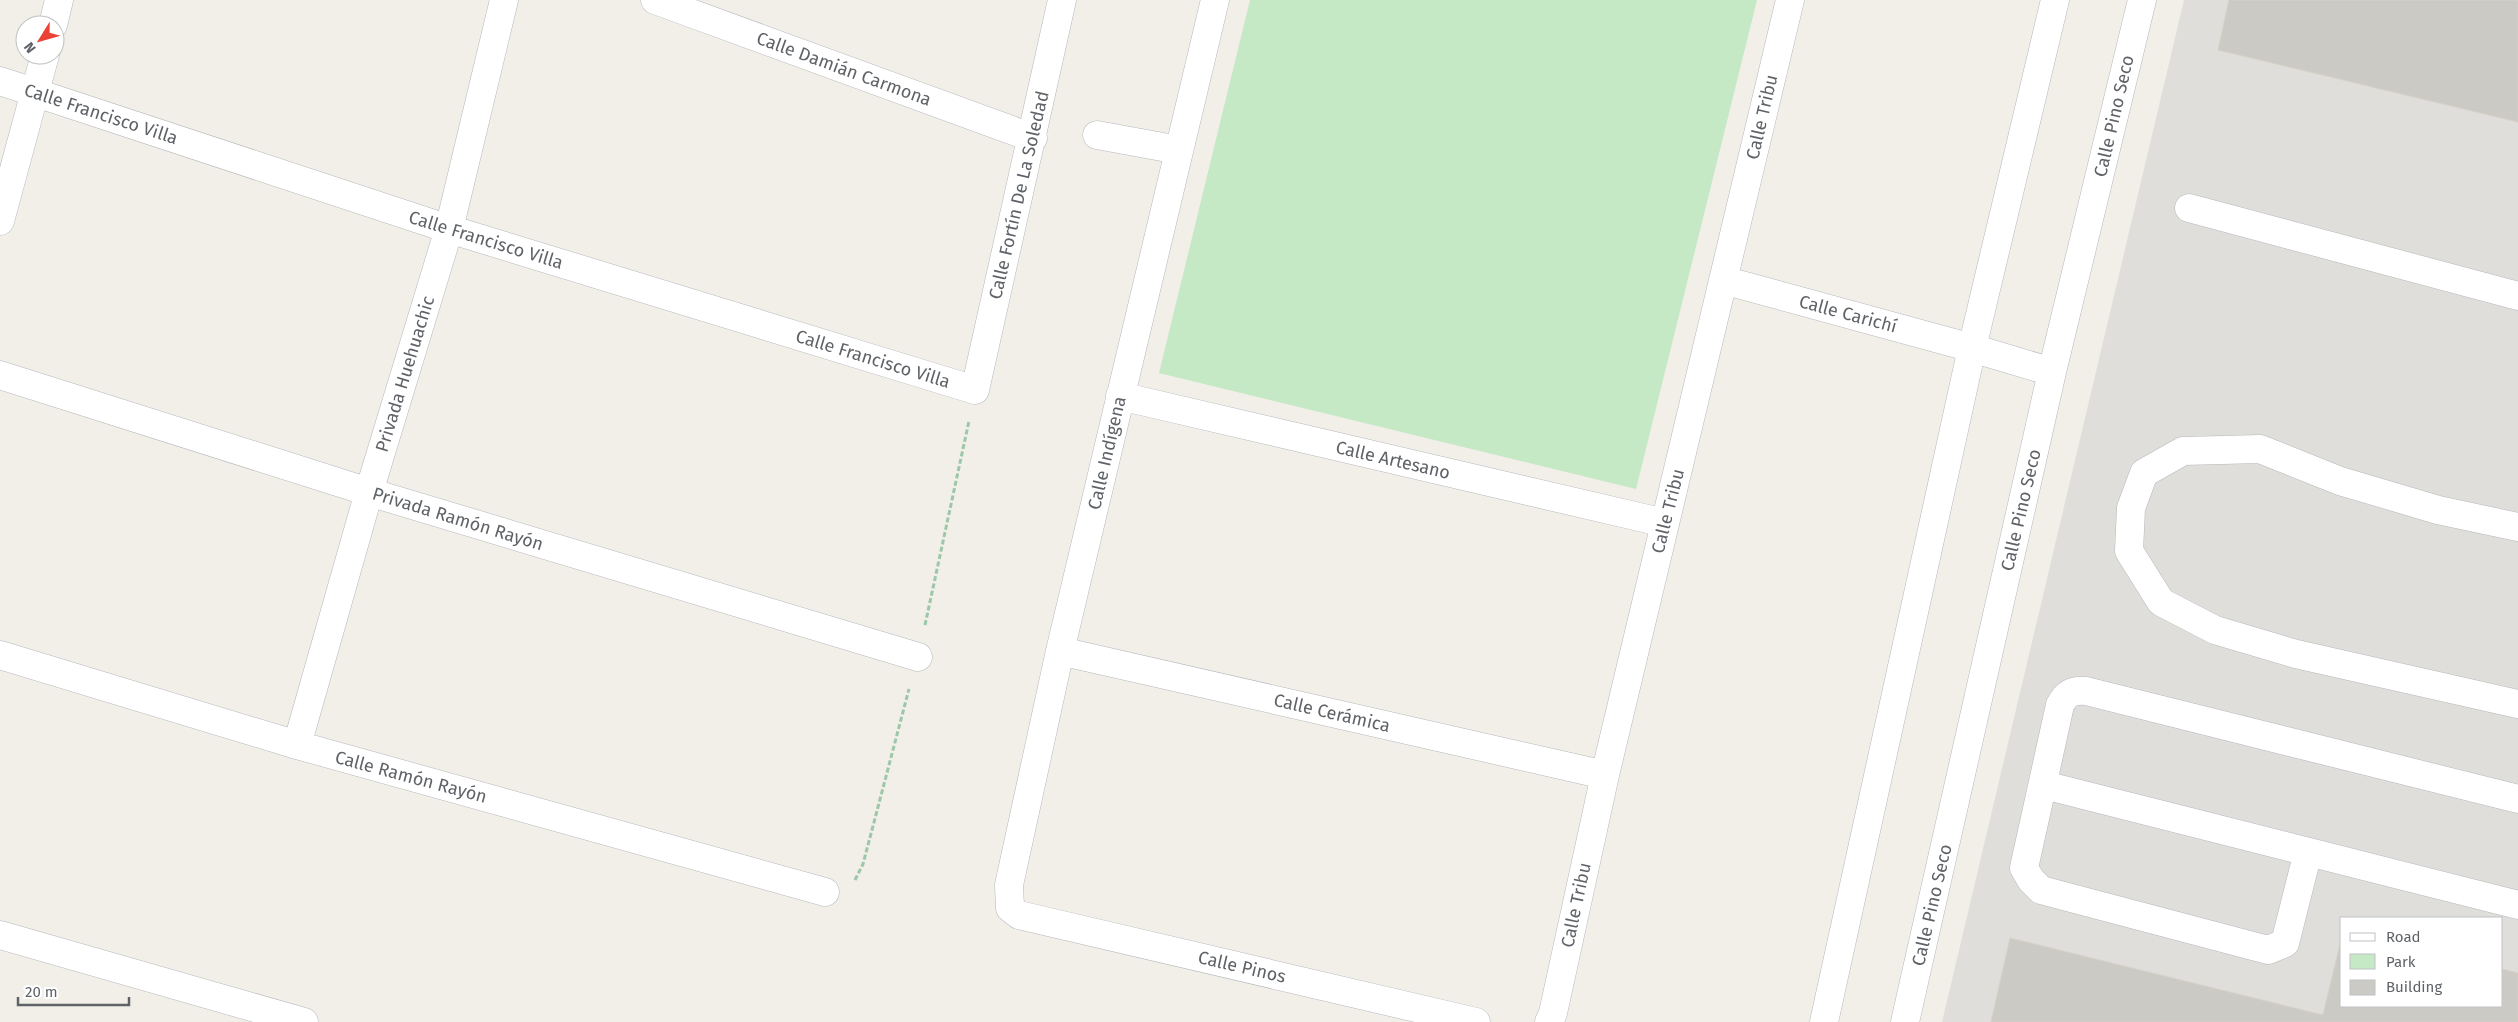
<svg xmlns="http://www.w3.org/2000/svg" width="2518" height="1022" viewBox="0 0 2518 1022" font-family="'Fira Sans',sans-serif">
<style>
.industrial{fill:#e0deda;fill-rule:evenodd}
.green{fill:#c5e8c5}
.building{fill:#cccac5;stroke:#d6d1c6}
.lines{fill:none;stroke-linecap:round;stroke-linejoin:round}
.minor-casing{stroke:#b5b8bc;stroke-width:29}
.path{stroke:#9cc7a9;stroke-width:3;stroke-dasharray:5 2.5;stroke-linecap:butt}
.minor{stroke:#fff;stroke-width:28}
.labels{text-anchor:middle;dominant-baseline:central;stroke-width:4;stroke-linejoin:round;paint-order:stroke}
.street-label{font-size:18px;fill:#5f6368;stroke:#fff}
</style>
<rect width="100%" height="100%" fill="#f1efe8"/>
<path class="industrial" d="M2184 0H2518V1022H1942ZM2342 918H2502V1006H2342Z"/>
<path class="green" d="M1250 0H1757L1636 489 1159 373Z"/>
<path class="building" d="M2229 0H2518V122L2218 50Z
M2342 936V1006H2502V969L2518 973V1022H1991L2010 938 2323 1015Z"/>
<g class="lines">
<defs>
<path id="minor" d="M655 0 1033 138
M1215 0 1060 651 1009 885 1010 908 1019 915 1476 1022
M53 25 59 0
M0 81 449 229 975 390 1062 0
M1097 135 1179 150
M2189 208 2518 296
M0 221 45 55
M1723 280 1972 348 2052 372
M0 375 369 492 918 657
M1120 396 1665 523
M2518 527 2438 510 2340 481 2260 449 2183 451 2144 473 2131 508 2129 551 2161 602 2215 630 2296 654 2518 704
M1060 651 1605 775
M0 655 297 745 825 892
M297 745 369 492 449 229 504 0
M2044 785 2518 905
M2308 852 2285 943 2268 950 2041 890 2031 880 2024 868 2060 705C2066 693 2073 690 2086 691L2518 799
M0 935 304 1022
M1549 1022 1553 1013 1605 775 1790 0
M1824 1022 1972 348 2055 0
M1905 1022 2052 372 2142 0"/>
</defs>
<use href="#minor" class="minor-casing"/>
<path class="path" d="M925 625 969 421
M855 880 863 864 909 689"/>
<use href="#minor" class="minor"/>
</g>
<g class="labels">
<g class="street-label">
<text transform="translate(844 69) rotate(20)">Calle Damián Carmona</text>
<text transform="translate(101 114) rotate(18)">Calle Francisco Villa</text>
<text transform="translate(2114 116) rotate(-77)">Calle Pino Seco</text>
<text transform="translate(1762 117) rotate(-77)">Calle Tribu</text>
<text transform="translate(1019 195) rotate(-77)">Calle Fortín De La Soledad</text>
<text transform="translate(486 240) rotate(17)">Calle Francisco Villa</text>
<text transform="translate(1848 314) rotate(15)">Calle Carichí</text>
<text transform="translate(873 359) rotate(17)">Calle Francisco Villa</text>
<text transform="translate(405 374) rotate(-73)">Privada Huehuachic</text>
<text transform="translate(1107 453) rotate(-77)">Calle Indígena</text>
<text transform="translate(1393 460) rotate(13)">Calle Artesano</text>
<text transform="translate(2021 510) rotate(-77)">Calle Pino Seco</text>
<text transform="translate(1668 511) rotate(-76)">Calle Tribu</text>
<text transform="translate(458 519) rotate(17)">Privada Ramón Rayón</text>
<text transform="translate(1332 713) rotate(13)">Calle Cerámica</text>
<text transform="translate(411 777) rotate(15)">Calle Ramón Rayón</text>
<text transform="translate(1576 905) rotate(-78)">Calle Tribu</text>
<text transform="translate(1932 905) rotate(-77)">Calle Pino Seco</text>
<text transform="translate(1242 967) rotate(13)">Calle Pinos</text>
</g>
</g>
<rect x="2340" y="917" width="162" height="90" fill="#ffffff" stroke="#bfc1c3"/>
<rect x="2350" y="933" width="25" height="8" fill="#ffffff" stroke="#bfc1c3"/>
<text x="2386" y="942" font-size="15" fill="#5f6368">Road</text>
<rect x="2350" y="954" width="25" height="15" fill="#c5e8c5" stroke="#bfc1c3"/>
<text x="2386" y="967" font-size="15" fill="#5f6368">Park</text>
<rect x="2350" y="980" width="25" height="15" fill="#cccac5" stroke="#bfc1c3"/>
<text x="2386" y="992" font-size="15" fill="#5f6368">Building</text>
<g transform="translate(40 40) rotate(233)"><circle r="24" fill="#ffffff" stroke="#bfc1c3"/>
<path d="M0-4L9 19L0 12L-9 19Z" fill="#ea4335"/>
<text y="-8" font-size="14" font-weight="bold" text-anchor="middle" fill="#5f6368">N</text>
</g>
<path d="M18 997v8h111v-8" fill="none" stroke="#5f6368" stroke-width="2.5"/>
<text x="25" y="997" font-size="15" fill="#5f6368" stroke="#ffffff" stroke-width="4" paint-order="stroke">20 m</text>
</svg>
